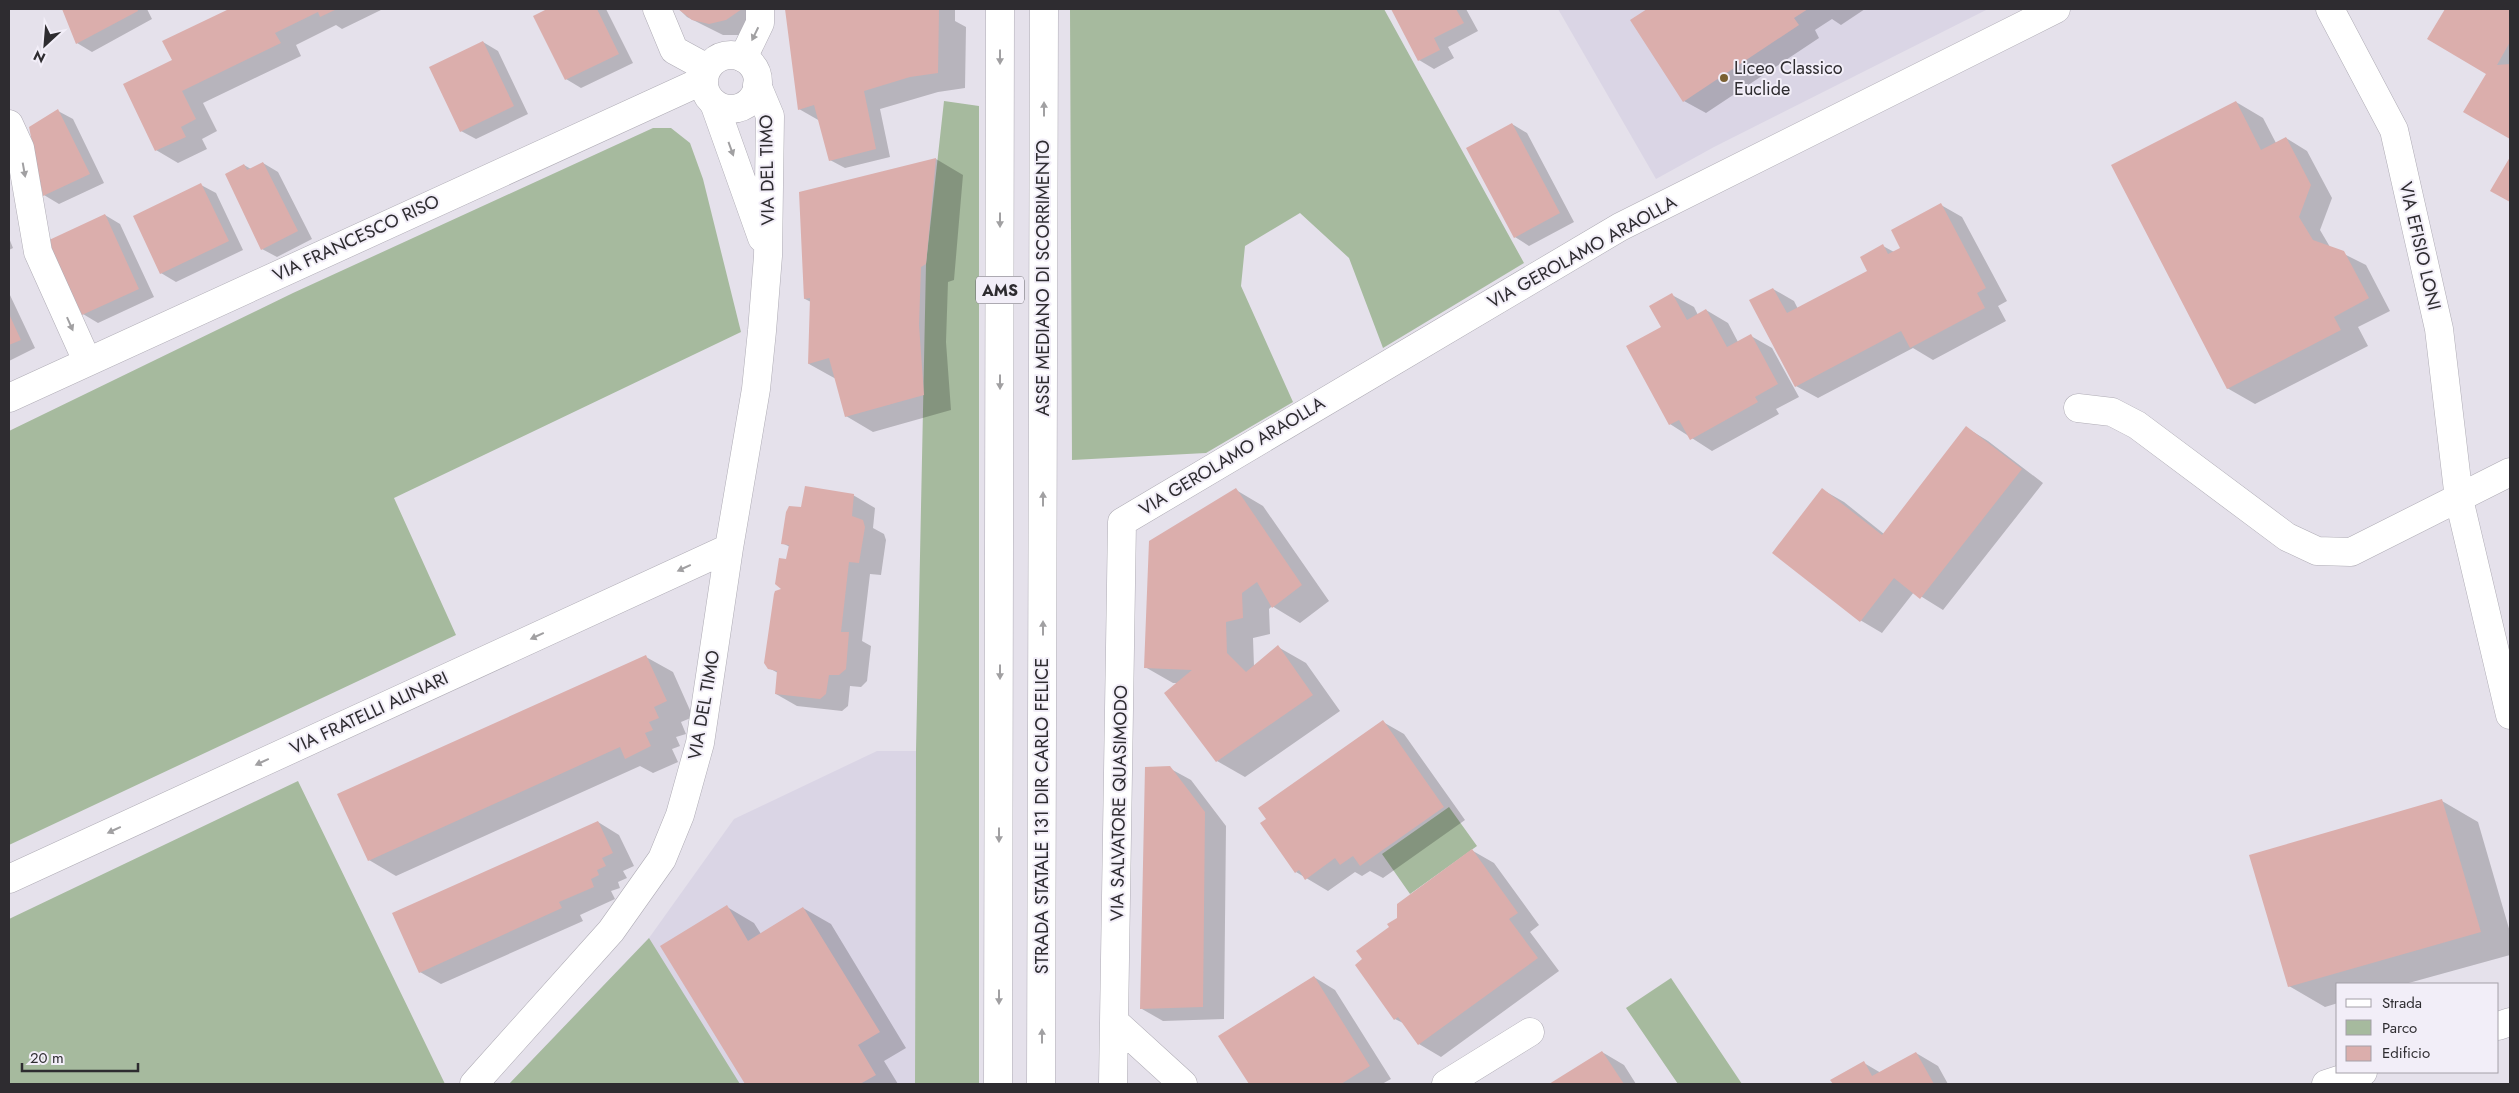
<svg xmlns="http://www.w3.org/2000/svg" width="2519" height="1093" viewBox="0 0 2519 1093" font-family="Jost,sans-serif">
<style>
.built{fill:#dad5e5}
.green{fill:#a6ba9e}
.shadow{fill:#0003}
.building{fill:#dbaeac}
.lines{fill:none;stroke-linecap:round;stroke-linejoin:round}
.street-casing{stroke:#afacb5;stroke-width:29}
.secondary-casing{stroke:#afacb5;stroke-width:29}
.highway-casing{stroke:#afacb5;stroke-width:29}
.street{stroke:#fff;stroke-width:28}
.secondary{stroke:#fff;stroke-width:28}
.highway{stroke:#fff;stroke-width:28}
.oneway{fill:#a1a0a2}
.poi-dot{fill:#7a6032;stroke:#f2eef8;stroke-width:2}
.labels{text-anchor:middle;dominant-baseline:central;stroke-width:4;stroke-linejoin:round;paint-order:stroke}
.shield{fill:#f2eef8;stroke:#69666c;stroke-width:1}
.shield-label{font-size:16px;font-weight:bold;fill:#2e2c30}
.poi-label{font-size:18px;fill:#2e2c30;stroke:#f2eef8;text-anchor:start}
.street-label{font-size:18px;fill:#2e2c30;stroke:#f2eef8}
</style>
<rect width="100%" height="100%" fill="#e5e1eb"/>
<path class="built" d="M1558 9H1988L1714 147 1656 179Z
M877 751H916L915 1084H509L649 938 734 819Z"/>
<path class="green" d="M1070 9H1384L1524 263 1383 348 1349 258 1300 213 1245 246 1241 286 1293 402 1206 453 1072 460Z
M944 101 979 106V1084H915L916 751 926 264Z
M653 128H671L690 143 703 179 741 332 394 498 456 635 9 845V431L293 293Z
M298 781 445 1084H9V919Z
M1449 807 1477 846 1410 894 1382 854Z
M649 938 740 1084H509Z
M1671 978 1742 1084H1678L1626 1008Z"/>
<path class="shadow" d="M63 9H147L152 19 92 52 77 43Z
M232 9H383L342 29 336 25 296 45 301 56 203 103 217 131 202 139 207 149 178 163 156 150 173 61 164 41Z
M550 9H606L633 63 581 88 566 79 535 16Z
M679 9H762L740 35H723L687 17Z
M786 9H955V21L966 27 965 88 938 92 880 109 890 157 845 168 830 160 820 121 799 109Z
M1392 9H1466L1478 31 1448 47 1454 58 1434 69 1419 60Z
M1649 9H1865L1841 25 1832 19 1815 30 1819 38 1706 113 1684 101 1631 20Z
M2446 9H2510V138L2465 112 2488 73 2429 39Z
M483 42 498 51 528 114 476 139 461 131Z
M2236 102 2263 118 2276 143 2286 138 2307 151 2332 198 2320 230 2330 247 2366 265 2390 311 2358 327 2368 346 2255 404 2227 388Z
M58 111 73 119 104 183 59 204 44 195Z
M1512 124 1527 133 1574 222 1529 246 1515 237Z
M936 159 963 175 954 280 948 282 946 342 951 410 873 432 846 416 836 379 809 364 811 302 805 299 801 193Z
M263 163 278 172 312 239 277 257 262 249 244 165 251 169Z
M201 185 216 193 243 250 176 282 161 273Z
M1941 205 1962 217 2007 301 1998 306 2006 321 1933 360 1913 348 1818 398 1796 386 1773 289 1794 301 1798 309 1869 271 1883 246 1894 252 1902 248Z
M105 215 120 224 154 297 98 323 83 314Z
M9 238 13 248 9 250Z
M9 293 35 348 9 361Z
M1672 295 1694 307 1698 315 1706 310 1728 323 1738 342 1751 336 1772 348 1799 397 1776 409 1779 414 1712 451 1670 424 1663 328Z
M1967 428 1988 441 2043 483 1943 610 1914 592 1882 633 1860 620 1823 490 1844 502 1884 534Z
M1236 490 1263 506 1329 601 1300 623 1272 606 1269 609 1270 634 1253 638 1254 667 1278 647 1306 663 1340 711 1245 777 1217 761 1179 683H1173L1145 667Z
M853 495 875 508 873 528 884 534 886 540 881 575 870 574 862 641 871 646 867 681 861 687 850 686 848 706 842 711 797 706 776 694 778 673 769 668 790 547 782 543 802 509Z
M646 657 673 672 693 717 681 722 686 734 676 737 680 746 672 749 678 762 653 773 640 766 396 876 369 860Z
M1383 722 1404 734 1465 820 1383 878 1370 871 1362 876 1355 872 1328 891 1296 872Z
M1169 768 1191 780 1226 826 1224 1019 1163 1021 1142 1009Z
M2442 801 2478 822 2510 932V955L2405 984H2338V1003L2325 1007 2289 986Z
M598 822 619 835 634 866 623 871 627 878 618 882 620 888 611 891 615 899 580 915 583 921 441 984 420 972Z
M1473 851 1494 863 1539 925 1530 932 1559 971 1441 1057 1419 1044 1405 1024 1395 1019 1391 928 1398 919Z
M727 907 754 923 761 934 803 908 831 924 906 1048 884 1061 898 1084H746L662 946Z
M1314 977 1335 990 1391 1079 1382 1084H1250L1220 1036Z
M1602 1052 1624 1065 1636 1084H1551Z
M1916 1053 1938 1066 1948 1084H1834L1832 1080 1864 1063 1881 1073Z"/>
<path class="building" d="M62 9H137L138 11 76 44Z
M229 9H337L320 17 318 12 275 33 281 43 182 91 196 119 181 127 186 137 155 151 123 84 172 60 162 41Z
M547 9H597L619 54 565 80 533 16Z
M678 9H742L726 20 709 24 692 20Z
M785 9 939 10 938 73 910 77 864 91 876 149 829 161 814 105 798 110Z
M1391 9H1456L1464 23 1434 38 1440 50 1418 61Z
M1647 9H1808L1794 18 1799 25 1683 102 1630 20Z
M2445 9H2510V42L2497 65 2510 64V139L2463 112 2486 74 2427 39Z
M483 41 514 106 460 132 429 67Z
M2236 101 2261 150 2286 137 2311 185 2299 217 2313 240 2344 251 2369 298 2334 317 2341 330 2227 389 2111 165Z
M58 109 90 174 43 196 29 127Z
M1512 123 1560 213 1514 238 1466 148Z
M2510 157V202L2490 191Z
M936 158 926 264 921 267 919 325 924 395 845 417 829 358 808 364 810 298 804 299 799 192Z
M263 162 298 231 261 250 225 174 244 164 247 170Z
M201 183 229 241 160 274 133 216Z
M1941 203 1986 288 1977 293 1985 308 1910 348 1901 331 1795 387 1749 300 1773 288 1787 313 1867 271 1860 257 1883 244 1888 254 1900 248 1891 230Z
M105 214 139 289 82 315 47 241Z
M1672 293 1687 320 1706 309 1727 347 1751 334 1778 384 1755 397 1758 402 1690 440 1679 420 1669 425 1626 346 1661 327 1649 306Z
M9 314 21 340 9 345Z
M1966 426 2022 469 1920 599 1894 578 1860 622 1772 553 1822 488 1882 535Z
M805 486 854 494 852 516 863 520 865 527 859 563 849 562 841 632H849L846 669 839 675H829L826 694 820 699 775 694 777 671 768 669 764 663 774 594 775 591 781 589 775 584 779 558 786 559 789 545 781 544 786 512 789 506 801 507Z
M1236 488 1302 585 1272 608 1257 582 1242 593 1243 618 1226 622 1227 653 1246 672 1278 645 1313 695 1216 762 1164 693 1192 670 1144 668 1149 541Z
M646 655 667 701 654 707 659 718 649 722 653 730 645 733 651 746 625 759 620 747 368 861 337 794Z
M1383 720 1444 807 1360 866 1353 856 1340 865 1335 858 1305 880 1299 870 1295 873 1260 823 1266 819 1258 808Z
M1170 766 1205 812 1203 1007 1140 1009 1145 767Z
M2442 799 2481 932 2288 987 2249 855Z
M598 821 613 853 602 858 606 866 597 870 599 875 591 879 594 887 559 902 562 908 419 973 392 913Z
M1472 849 1518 913 1509 919 1538 958 1418 1045 1398 1017 1394 1020 1355 965 1362 959 1356 951 1389 927 1387 924 1397 918V904Z
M727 905 748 941 803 907 880 1032 858 1045 876 1075 860 1084H745L660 946Z
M1314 976 1370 1066 1341 1084H1249L1218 1036Z
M1602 1051 1624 1084H1549Z
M1916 1052 1934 1084H1833L1830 1080 1864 1061 1872 1076Z"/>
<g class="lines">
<defs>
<path id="street" d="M2330 9 2394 130 2439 329 2459 499 2510 715
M743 58 760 23V9
M714 103 762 238
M9 124 20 148 38 252 87 361
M2078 408 2112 412 2137 425 2287 537 2317 551 2351 552 2510 472
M9 879 729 548
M1116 1023 1183 1084
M2498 1026 2510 1022
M474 1084 611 931 662 859 680 815 700 743 729 548 756 389 762 331 768 256 770 116 757 85
M1113 1084 1122 522 1620 227 2056 9
M1446 1084 1530 1032
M2326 1084 2363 1072"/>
<path id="secondary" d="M657 9 674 50 707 68
M704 82a27 27 0 1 1 54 0a27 27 0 1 1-54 0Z
M9 398 704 80"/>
<path id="highway" d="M998 1084 1000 9
M1041 1084 1044 9"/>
</defs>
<use href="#street" class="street-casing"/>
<use href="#secondary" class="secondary-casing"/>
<use href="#highway" class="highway-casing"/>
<use href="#street" class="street"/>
<use href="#secondary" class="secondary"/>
<use href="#highway" class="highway"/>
</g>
<defs><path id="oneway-solid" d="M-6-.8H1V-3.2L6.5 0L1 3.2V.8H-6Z" transform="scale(1.25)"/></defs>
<g class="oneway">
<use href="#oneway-solid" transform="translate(755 34) rotate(116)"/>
<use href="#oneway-solid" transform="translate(1000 57) rotate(90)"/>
<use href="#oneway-solid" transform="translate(1044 109) rotate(-90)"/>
<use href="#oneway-solid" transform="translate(731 149) rotate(70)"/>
<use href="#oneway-solid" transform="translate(24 170) rotate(80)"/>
<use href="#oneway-solid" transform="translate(1000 220) rotate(90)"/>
<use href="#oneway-solid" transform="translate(70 324) rotate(66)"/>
<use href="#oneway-solid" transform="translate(1000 382) rotate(90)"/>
<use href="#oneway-solid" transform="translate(1043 499) rotate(-90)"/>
<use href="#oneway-solid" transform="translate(684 568) rotate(155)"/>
<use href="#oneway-solid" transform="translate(1043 628) rotate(-90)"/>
<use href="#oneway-solid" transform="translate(537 636) rotate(155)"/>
<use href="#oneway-solid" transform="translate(1000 672) rotate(90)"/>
<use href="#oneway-solid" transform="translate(262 762) rotate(155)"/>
<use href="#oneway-solid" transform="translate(114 830) rotate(155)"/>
<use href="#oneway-solid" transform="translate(999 835) rotate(90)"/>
<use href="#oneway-solid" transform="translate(999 997) rotate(90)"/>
<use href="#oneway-solid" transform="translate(1042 1036) rotate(-90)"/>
</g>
<circle class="poi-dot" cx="1724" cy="78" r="5"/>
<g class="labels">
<rect class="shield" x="976" y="276.5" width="48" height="27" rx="4"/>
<g class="shield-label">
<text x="1000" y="290">AMS</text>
</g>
<g class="poi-label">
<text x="1734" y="68">Liceo Classico<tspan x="1734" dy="21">Euclide</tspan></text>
</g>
<g class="street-label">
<text transform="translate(767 170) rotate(-91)">VIA DEL TIMO</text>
<text transform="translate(356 238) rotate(-25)">VIA FRANCESCO RISO</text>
<text transform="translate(2420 246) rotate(77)">VIA EFISIO LONI</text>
<text transform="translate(1582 252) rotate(-29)">VIA GEROLAMO ARAOLLA</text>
<text transform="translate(1043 278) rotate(-90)">ASSE MEDIANO DI SCORRIMENTO</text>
<text transform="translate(1232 456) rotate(-31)">VIA GEROLAMO ARAOLLA</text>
<text transform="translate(704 705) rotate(-80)">VIA DEL TIMO</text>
<text transform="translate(369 713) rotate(-25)">VIA FRATELLI ALINARI</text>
<text transform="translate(1119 803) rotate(-89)">VIA SALVATORE QUASIMODO</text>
<text transform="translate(1042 816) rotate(-90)">STRADA STATALE 131 DIR CARLO FELICE</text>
</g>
</g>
<rect width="2519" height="1093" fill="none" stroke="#2e2c30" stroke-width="20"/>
<rect x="2336" y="983" width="162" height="90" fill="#f2eef8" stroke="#a4a0a8"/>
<rect x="2346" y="999" width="25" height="8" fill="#ffffff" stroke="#a4a0a8"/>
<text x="2382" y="1008" font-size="15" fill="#2e2c30">Strada</text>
<rect x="2346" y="1020" width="25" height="15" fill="#a6ba9e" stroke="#a4a0a8"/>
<text x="2382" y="1033" font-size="15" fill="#2e2c30">Parco</text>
<rect x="2346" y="1046" width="25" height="15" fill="#dbaeac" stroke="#a4a0a8"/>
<text x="2382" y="1058" font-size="15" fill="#2e2c30">Edificio</text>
<g transform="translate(45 45) rotate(206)" stroke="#f2eef8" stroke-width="4" paint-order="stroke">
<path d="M0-4L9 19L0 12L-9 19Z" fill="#2e2c30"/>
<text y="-8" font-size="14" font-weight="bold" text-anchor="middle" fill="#2e2c30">N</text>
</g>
<path d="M22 1063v8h116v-8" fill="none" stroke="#2e2c30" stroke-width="2.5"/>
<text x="30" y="1063" font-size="15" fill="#2e2c30" stroke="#f2eef8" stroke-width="4" paint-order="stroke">20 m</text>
</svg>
